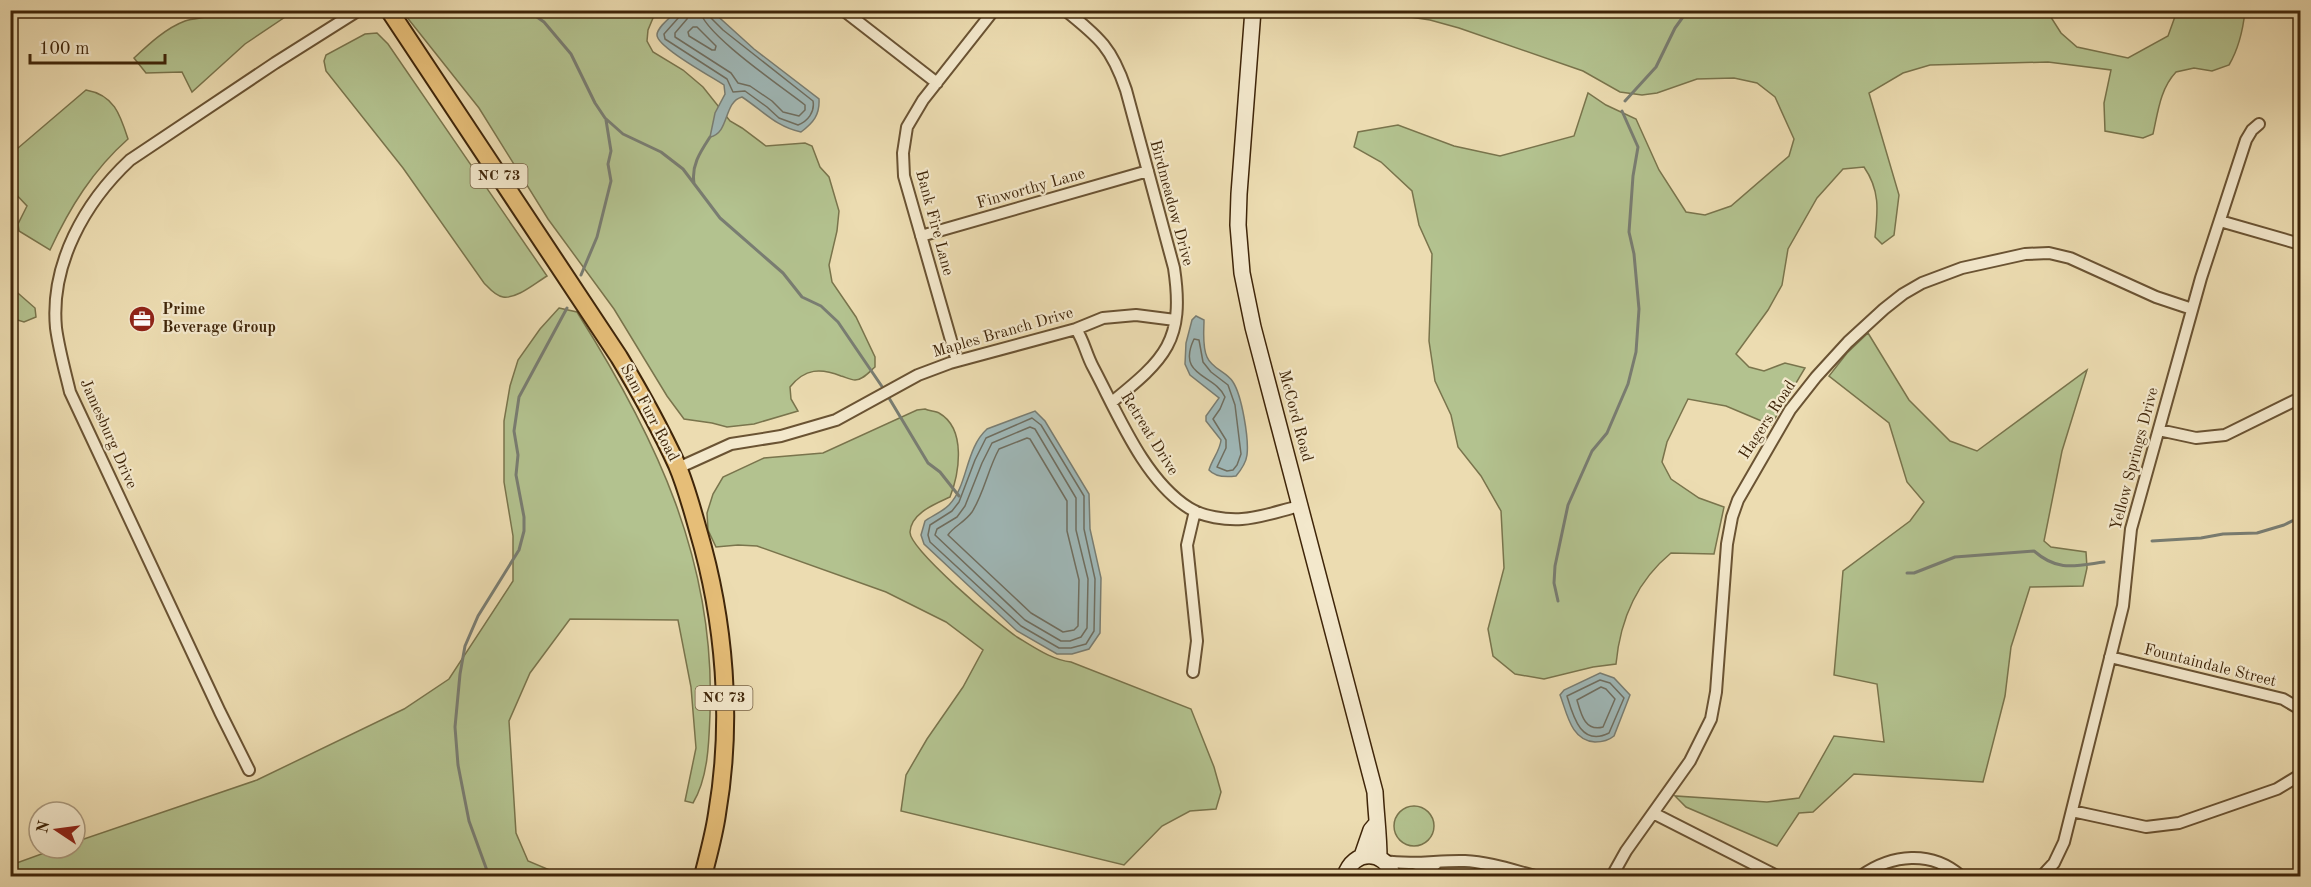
<svg xmlns="http://www.w3.org/2000/svg" width="2311" height="887" viewBox="0 0 2311 887" font-family="'Old Standard TT',serif">
<style>
.green{fill:#b3c28f;stroke:#79744c;stroke-width:1.5}
.water{fill:#9fb8b8;stroke:#797d72;stroke-width:1.5}
.lines{fill:none;stroke-linecap:round;stroke-linejoin:round}
.shore{stroke:#6f6e60;stroke-width:1.5}
.stream{stroke:#797d72;stroke-width:3}
.street-casing{stroke:#6a5333;stroke-width:14}
.secondary-casing{stroke:#3f2509;stroke-width:18}
.primary-casing{stroke:#3f2509;stroke-width:20}
.street{stroke:#f3e8cc;stroke-width:10}
.secondary{stroke:#f3e8cc;stroke-width:15}
.primary{stroke:#e6be78;stroke-width:16}
.labels{text-anchor:middle;dominant-baseline:central;stroke-width:4.5;stroke-linejoin:round;paint-order:stroke}
.shield{fill:#f3e8cc;stroke:#756044;stroke-width:1.5}
.shield-label{font-size:15px;font-weight:bold;fill:#3f2509}
.street-label{font-size:16px;fill:#3f2509;stroke:#f3e8cc}
.poi-label{font-size:16px;font-weight:bold;fill:#3f2509;stroke:#f3e8cc;text-anchor:start}
</style>
<rect width="100%" height="100%" fill="#ecdcb1"/>
<filter id="stains"><feTurbulence type="fractalNoise" baseFrequency=".00333" numOctaves="4"/><feColorMatrix values="0 0 0 0 .2 0 0 0 0 .09 0 0 0 0 .02 0 0 0 .5 -.17"/></filter>
<radialGradient id="worn" r=".72"><stop offset=".6" stop-color="#630" stop-opacity="0"/><stop offset="1" stop-color="#630" stop-opacity=".3"/></radialGradient>
<path class="green" d="M221 11H294L245 44 192 92 182 72 146 73 134 58C149 44 166 28 185 21 197 17 211 19 221 11Z
M402 11H665L653 18 648 30 647 41 653 52 683 70 703 87 730 121 742 128 766 146 805 143 812 146 820 167 829 177 839 211 837 231 829 265 832 282 856 317 875 357V367C869 372 863 380 855 380 851 380 845 377 841 376 821 368 805 368 790 387L791 399 798 411 754 424 727 427 712 423 684 419 667 396 614 309 548 219 479 108Z
M1370 11H2047L2061 33 2077 47 2128 58 2168 36 2177 11H2245C2243 30 2239 48 2229 65L2212 71 2194 68 2176 72C2160 89 2158 112 2153 134L2143 138 2105 131 2104 103 2111 70 2048 62 1930 65 1903 73 1869 93 1899 195 1894 235 1882 244 1875 237C1878 210 1880 190 1864 167L1843 169 1817 198 1788 249 1782 285 1768 310 1736 354 1749 367 1764 371 1785 363 1805 368 1771 425 1726 406 1688 399 1667 442 1662 462 1671 479 1699 498 1724 507 1714 554 1671 553C1637 581 1620 621 1616 664L1593 667 1544 679 1515 674 1493 656 1488 629 1504 568 1501 511 1481 476 1458 447 1451 415 1435 381 1429 341 1432 254 1419 225 1412 191 1381 162 1354 147 1358 132 1398 125 1454 146 1500 156 1574 136 1588 93 1606 105 1636 119 1659 170 1686 212 1705 215 1731 206 1789 156 1794 139 1775 97 1757 83 1734 78 1697 79 1657 93 1642 95 1620 92 1583 71 1459 28 1430 20Z
M377 33 388 44 547 276C535 283 517 299 503 297 495 296 489 288 484 283L403 168 326 71 324 61 326 55 365 34Z
M86 90C114 95 120 114 128 139 93 170 70 207 50 250L19 231 18 224 27 206 11 189V154Z
M11 287 35 308 36 317 24 322 11 318Z
M559 308 577 312C656 437 716 562 710 714 709 743 708 778 693 803L685 801 696 748 691 687 678 620 570 619 530 673 509 721 516 833 528 861 559 874 570 876H11V865L58 848H75V842L257 780 404 709 449 679 513 581V536L504 482V421L510 386 518 360 540 329Z
M1868 333 1909 400 1950 441 1977 451 2087 370 2062 451 2044 541 2051 547 2086 552 2087 568 2083 586 2030 587 2011 647 2005 696 1983 782 1854 774 1813 812 1799 813 1777 846 1686 807 1675 796 1767 802 1799 798 1834 736 1884 742 1877 684 1834 675 1843 571 1910 521 1924 502 1907 482 1889 423 1829 376 1847 353Z
M925 409C929 411 936 411 939 413 967 429 959 474 950 497 935 504 911 513 910 532 909 549 999 625 1017 637 1034 647 1052 660 1071 662L1191 709 1214 767 1221 792 1216 809 1190 811 1162 826 1124 865 901 811 906 775 927 739 963 687 983 650 946 622 886 592 757 546 738 545 716 547 708 530 707 513 713 494 723 477 764 458 823 453 917 410Z
M1394 826a20 20 0 1 1 40 0a20 20 0 1 1-40 0Z"/>
<path class="water" d="M678 10 712 11 754 49 819 99C820 115 813 123 801 132 776 127 762 110 742 97 723 102 730 133 710 137L715 113 725 94 724 85C712 77 657 47 657 35 657 27 672 16 678 10Z
M1196 316 1204 320C1204 331 1202 346 1207 357 1212 369 1227 372 1233 382 1242 396 1249 439 1247 455 1246 463 1241 470 1236 476 1228 477 1215 477 1209 470 1212 459 1220 451 1221 440L1206 421V416L1219 398 1190 375 1185 364 1186 343 1192 320Z
M1035 411 1045 421 1089 494 1090 529 1101 578 1100 633 1089 649 1072 654H1057L1017 631 924 544 921 535 925 521C932 516 942 512 949 505 968 486 965 449 987 429Z
M1600 673 1614 678 1630 695 1614 736C1608 741 1602 742 1595 742 1571 741 1567 713 1560 695L1564 690Z"/>
<g class="lines">
<path class="shore" d="M681 10 680 16 664 34 665 39 727 79 733 92 745 91 767 107 779 118 798 125C808 121 815 112 813 101L723 30 709 16 708 10
M689 10 687 19 675 33V37L731 73 738 83 750 86 772 101 783 112 799 116 805 110V105C785 89 702 33 700 10
M693 27H697L716 46 715 50H712L689 36 688 32Z
M1194 339 1199 340 1203 362 1211 372 1228 385 1235 405 1241 454 1237 465 1233 470 1227 471 1217 467 1226 448V440L1213 419 1220 409 1225 397C1215 374 1176 377 1194 339Z
M1032 418 1041 425 1084 496V529L1095 579 1094 631 1086 644 1071 648H1059L1021 626 930 542 928 535 930 525 952 511 959 502 975 460 986 438Z
M1030 427 1035 429 1076 498V530L1088 579 1087 628 1081 637 1070 641H1061L1025 620 935 535 937 529 957 517 965 506 982 463 992 443Z
M1027 438 1030 439 1067 501V531L1079 580 1078 626 1074 630 1063 632 1031 613 948 535C953 527 965 522 972 512 984 493 988 469 999 449Z
M1600 680 1610 683 1624 698 1609 733C1581 747 1573 716 1567 696Z
M1601 687 1606 689 1615 699 1603 727C1585 732 1581 714 1577 700Z"/>
<path class="stream" d="M527 10 544 22 571 54 595 103 605 118 623 134 661 152 683 169 720 218 783 273 802 297 821 306 838 322 883 388
M1625 101 1656 67 1675 28 1688 10
M694 183C691 165 701 151 710 137
M581 275 597 237 611 181 608 164 611 151 606 120
M889 398 928 463 940 472 959 496
M2152 541 2201 538 2223 534 2257 533 2284 525 2300 517
M1907 573H1914L1955 557 2034 551C2058 572 2075 566 2104 562
M1558 601 1554 583 1555 566 1568 505 1592 451 1607 433 1628 384 1636 352 1639 309 1634 254 1629 232 1633 176 1638 147 1622 111
M489 876 469 821 458 765 455 727 460 674 465 646 478 616 519 550 524 531V517L516 475 518 455 514 431 519 397 567 308"/>
<defs>
<path id="street" d="M843 10 937 83
M1065 10C1100 38 1112 48 1126 90L1174 268C1185 341 1165 359 1112 402
M2220 221 2300 244
M921 236 1148 171
M1076 329C1084 341 1086 354 1093 367 1117 412 1144 480 1189 508 1203 517 1226 520 1242 519 1261 518 1282 510 1300 506
M957 361 904 176 903 153 907 127 923 100 994 10
M2159 430 2196 438 2225 435 2300 398
M678 468 731 444 781 436 836 420 918 375 950 363 1076 329 1103 318 1136 315 1175 320
M2110 657 2283 699 2300 709
M1193 672 1197 641 1187 545 1195 511
M249 770 220 712 70 392C65 371 59 350 56 328 50 264 85 202 130 160L275 63 359 10
M2072 811 2146 827 2179 823 2277 789 2300 775
M1653 813 1777 876
M1385 861C1412 866 1438 860 1465 861 1488 862 1512 870 1535 876
M1408 876 1431 868 1437 863
M1612 876 1626 851 1690 761 1711 719 1716 692 1727 544 1732 517 1738 500 1790 410 1816 377 1848 342 1884 309 1903 294 1922 283 1962 268 2025 254 2049 253 2070 258 2156 297 2192 309
M1861 876C1892 854 1931 850 1961 876
M2042 876 2054 863 2064 842 2123 606 2131 529 2201 278 2246 140 2252 130 2259 124"/>
<path id="secondary" d="M1253 10 1239 194 1238 225 1242 273 1253 327 1375 792C1376 814 1379 835 1379 858
M1362 856 1371 830 1377 823
M1345 876C1353 849 1385 849 1393 876"/>
<path id="primary" d="M389 10 619 357C640 392 660 428 677 465 686 486 692 509 698 530 725 621 733 721 717 814 714 835 708 856 703 876"/>
</defs>
<use href="#street" class="street-casing"/>
<use href="#secondary" class="secondary-casing"/>
<use href="#primary" class="primary-casing"/>
<use href="#street" class="street"/>
<use href="#secondary" class="secondary"/>
<use href="#primary" class="primary"/>
</g>
<defs>
<symbol id="office-disc" viewBox="-11 -11 22 22"><circle r="9.5" fill="#8f2418" stroke="#f3e8cc"/><path d="M-6-3h4V-5.5h4V-3h4V5H-6ZM-1-4.5V-3h2v-1.5ZM-6 0V1H6V0Z" fill="#fff"/></symbol>
</defs>
<g fill-rule="evenodd">
<use href="#office-disc" x="127" y="304" width="30" height="30"/>
</g>
<g class="labels">
<g class="shield">
<rect x="470.5" y="164" width="57" height="24" rx="4.5"/>
<rect x="695.5" y="686" width="57" height="24" rx="4.5"/>
</g>
<g class="shield-label">
<text x="499" y="176">NC 73</text>
<text x="724" y="698">NC 73</text>
</g>
<g class="street-label">
<text transform="translate(1031 189) rotate(-16)">Finworthy Lane</text>
<text transform="translate(1171 203) rotate(75)">Birdmeadow Drive</text>
<text transform="translate(934 223) rotate(75)">Bank Fire Lane</text>
<text transform="translate(1003 333) rotate(-16)">Maples Branch Drive</text>
<text transform="translate(649 413) rotate(62)">Sam Furr Road</text>
<text transform="translate(1295 416) rotate(75)">McCord Road</text>
<text transform="translate(1768 420) rotate(-57)">Hagers Road</text>
<text transform="translate(108 434) rotate(66)">Jamesburg Drive</text>
<text transform="translate(1149 434) rotate(58)">Retreat Drive</text>
<text transform="translate(2135 459) rotate(-75)">Yellow Springs Drive</text>
<text transform="translate(2210 666) rotate(14)">Fountaindale Street</text>
</g>
<g class="poi-label">
<text x="162" y="310">Prime<tspan x="162" dy="18">Beverage Group</tspan></text>
</g>
</g>
<rect width="2311" height="887" fill="none" stroke="#ecdcb1" stroke-width="36"/>
<rect x="12" y="12" width="2287" height="863" fill="none" stroke="#3f2509" stroke-width="3"/>
<rect x="18" y="18" width="2275" height="851" fill="none" stroke="#3f2509" stroke-width="1.5"/>
<g transform="translate(57 830) rotate(283)"><circle r="28" fill="#f3e8cc" stroke="#ab9a7e" stroke-width="1.5"/>
<path d="M0-4.5L10 22L0 15L-10 22Z" fill="#8f2418"/>
<text y="-9" font-size="16" font-weight="bold" text-anchor="middle" fill="#3f2509">N</text>
</g>
<path d="M30 54v9h135v-9" fill="none" stroke="#3f2509" stroke-width="3"/>
<text x="39" y="54" font-size="18" fill="#3f2509" stroke="#f3e8cc" stroke-width="4.5" paint-order="stroke">100 m</text>
<rect width="100%" height="100%" filter="url(#stains)"/>
<rect width="100%" height="100%" fill="url(#worn)"/>
</svg>
